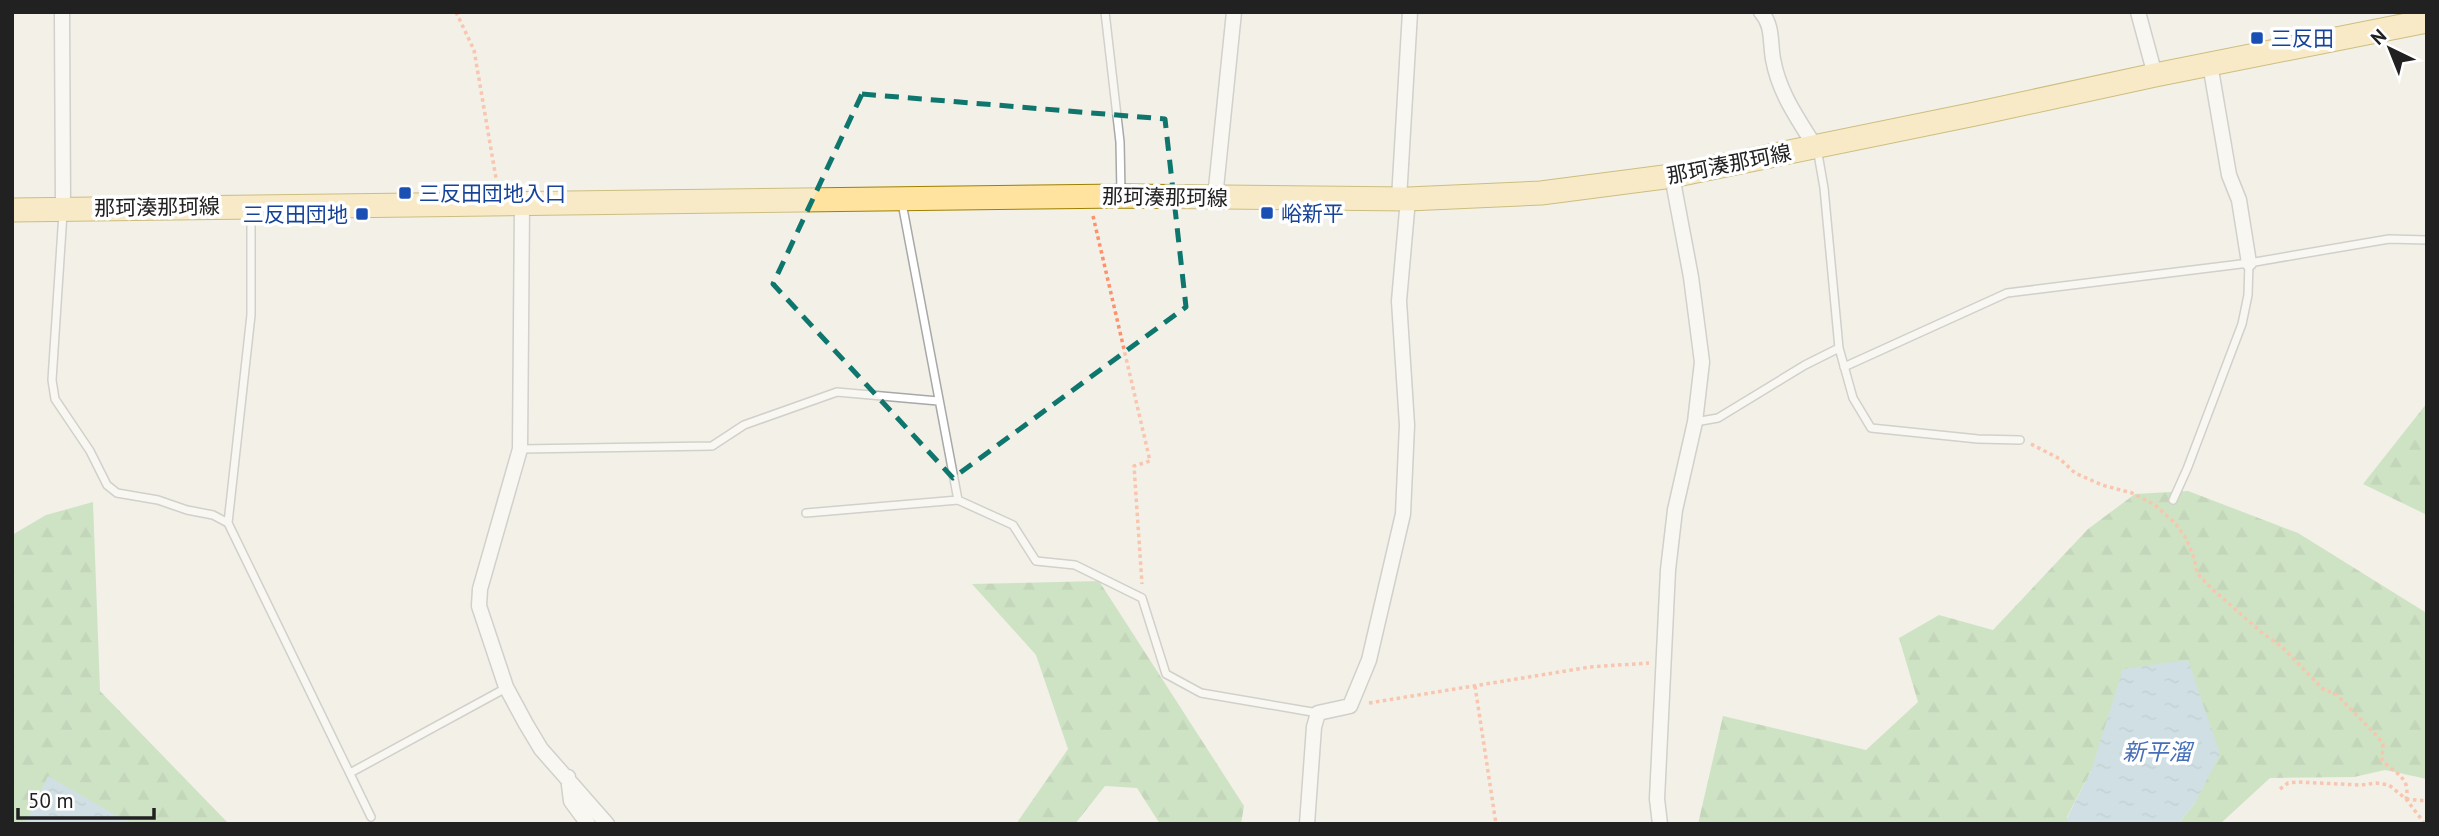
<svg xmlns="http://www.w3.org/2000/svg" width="2439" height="836" viewBox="0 0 2439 836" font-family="'PT Sans','Noto Sans JP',sans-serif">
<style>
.forest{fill:url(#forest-firs)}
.water{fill:url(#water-ripples)}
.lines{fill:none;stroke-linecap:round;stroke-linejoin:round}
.service-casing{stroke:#a8a8a8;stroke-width:10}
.minor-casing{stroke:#a8a8a8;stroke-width:17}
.primary-casing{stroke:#9e8100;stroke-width:25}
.path{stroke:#ff906b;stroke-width:3.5;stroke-dasharray:3.5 3.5;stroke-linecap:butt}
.service{stroke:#fff;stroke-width:7}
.minor{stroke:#fff;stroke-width:14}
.primary{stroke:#ffe39f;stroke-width:23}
.marked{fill:none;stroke:#0f766e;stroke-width:5;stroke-dasharray:14 9;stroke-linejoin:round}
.transit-dot{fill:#1a4fb4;stroke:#fff;stroke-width:2.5}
.labels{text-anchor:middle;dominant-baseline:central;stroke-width:7;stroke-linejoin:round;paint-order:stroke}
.transit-label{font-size:21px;fill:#164399;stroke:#fff;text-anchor:start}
.street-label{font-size:21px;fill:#212121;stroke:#fff}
.water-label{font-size:23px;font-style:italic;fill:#466fb8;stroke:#fff}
</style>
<defs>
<pattern id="forest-firs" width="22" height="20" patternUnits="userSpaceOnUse" patternTransform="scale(1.75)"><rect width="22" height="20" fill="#a3d39a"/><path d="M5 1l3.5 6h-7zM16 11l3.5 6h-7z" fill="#8cb584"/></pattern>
<pattern id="water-ripples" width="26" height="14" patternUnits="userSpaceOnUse" patternTransform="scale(1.75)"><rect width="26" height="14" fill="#a6cbe1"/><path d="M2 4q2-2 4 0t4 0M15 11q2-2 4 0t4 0" fill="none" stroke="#8faec1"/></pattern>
</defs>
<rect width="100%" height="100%" fill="#f2f0e7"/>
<path class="forest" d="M2427 403V515L2363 484Z
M2188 491 2298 533 2425 612 2427 607V779L2385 770 2354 777 2270 778 2220 824H2178L2195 803 2091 771 2067 817 2069 824H1698L1723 716 1866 750 1918 702 1899 638 1939 615 1993 630 2088 529 2135 494Z
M93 502 100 691 229 824H131L99 807 27 819 29 824H12V535L46 515Z
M1099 581 1244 806 1241 824H1160L1137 788 1105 786 1075 824H1016L1068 749 1036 655 972 584Z"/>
<path class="water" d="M2188 660 2220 754 2195 803 2178 824H2069L2067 818 2091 771 2123 669Z
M48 776 131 824H29L27 820Z"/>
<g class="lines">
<defs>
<path id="service" d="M1105 12 1120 142 1121 193
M1817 148 1824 188 1839 348 1853 398 1871 428 1978 439 2020 440
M902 203 958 500 1013 525 1036 561 1075 565 1142 598 1166 674 1201 693 1318 713
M251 211V315L228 523 371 817
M63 213 52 380 55 399 90 451 107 485 117 493 158 500 187 510 213 515 228 523
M1844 367 2007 293 2249 263 2389 239 2427 240
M1695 422 1718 418 1805 365 1839 348
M521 449 712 446 744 425 837 392 938 401
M2173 500 2187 469 2242 324 2248 295 2249 263
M806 513 958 500
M350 773 506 688"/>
<path id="minor" d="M62 12 63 208
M1761 12C1773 25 1770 42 1773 59 1779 93 1798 119 1816 148
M2138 12 2155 75
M2210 64 2229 175 2239 200 2249 263
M1215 198 1234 12
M1399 199 1410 12
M522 204 520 449 480 589 479 606 506 687 526 724 541 749 607 824
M568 777 571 801 588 824
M1307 824 1314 727 1318 713 1350 706 1369 660 1403 514 1407 425 1399 301 1408 199
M1660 824 1657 799 1668 570 1675 510 1695 422 1702 362 1691 277 1672 176"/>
<path id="primary" d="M12 210 1122 196 1408 199 1541 193 1672 176 1975 114 2155 75 2427 21"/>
</defs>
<use href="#service" class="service-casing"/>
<use href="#minor" class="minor-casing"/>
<use href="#primary" class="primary-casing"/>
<path class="path" d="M456 12 474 50 497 184
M1093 216 1150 461 1134 466 1142 584
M2031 444 2060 459 2075 473 2102 485 2132 493 2155 505 2175 523 2186 538 2194 558 2197 573 2210 587 2261 632 2282 647 2323 689 2337 695 2378 737 2383 744 2382 760C2395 774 2411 777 2406 799
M1475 686 1496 824
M1369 703 1590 667 1649 663
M2280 789 2288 783 2297 782 2361 785 2376 783 2389 785 2406 799 2425 824
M2406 799 2427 801"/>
<use href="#service" class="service"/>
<use href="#minor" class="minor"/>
<use href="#primary" class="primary"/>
</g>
<path d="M0 0H2439V836H0ZM862 94 1165 119 1186 307 953 478 773 284Z" fill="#f2f0e7" fill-opacity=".55" fill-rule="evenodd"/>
<path class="marked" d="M862 94 1165 119 1186 307 953 478 773 284Z"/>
<g class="transit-dot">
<rect x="2250" y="31" width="14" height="14" rx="3.5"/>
<rect x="398" y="186" width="14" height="14" rx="3.5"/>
<rect x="1260" y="206" width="14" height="14" rx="3.5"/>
<rect x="355" y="207" width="14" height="14" rx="3.5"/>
</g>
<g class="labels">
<g class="transit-label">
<text x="2271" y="38">三反田</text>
<text x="419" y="193">三反田団地入口</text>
<text x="1281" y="213">峪新平</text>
<text x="348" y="214" text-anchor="end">三反田団地</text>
</g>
<g class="street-label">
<text transform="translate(1729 164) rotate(-11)">那珂湊那珂線</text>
<text transform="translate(1165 197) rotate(1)">那珂湊那珂線</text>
<text transform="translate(157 207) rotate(-1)">那珂湊那珂線</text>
</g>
<g class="water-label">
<text x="2157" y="751">新平溜</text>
</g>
</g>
<rect width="2439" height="836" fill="none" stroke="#212121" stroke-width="28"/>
<g transform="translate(2390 49) rotate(317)" stroke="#ffffff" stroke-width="5" paint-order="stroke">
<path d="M0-5L12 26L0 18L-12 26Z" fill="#212121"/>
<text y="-10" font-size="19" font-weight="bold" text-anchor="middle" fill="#212121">N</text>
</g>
<path d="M18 808v10h136v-10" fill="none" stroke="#212121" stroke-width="3.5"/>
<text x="28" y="808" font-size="21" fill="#212121" stroke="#ffffff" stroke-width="5" paint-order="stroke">50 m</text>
</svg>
